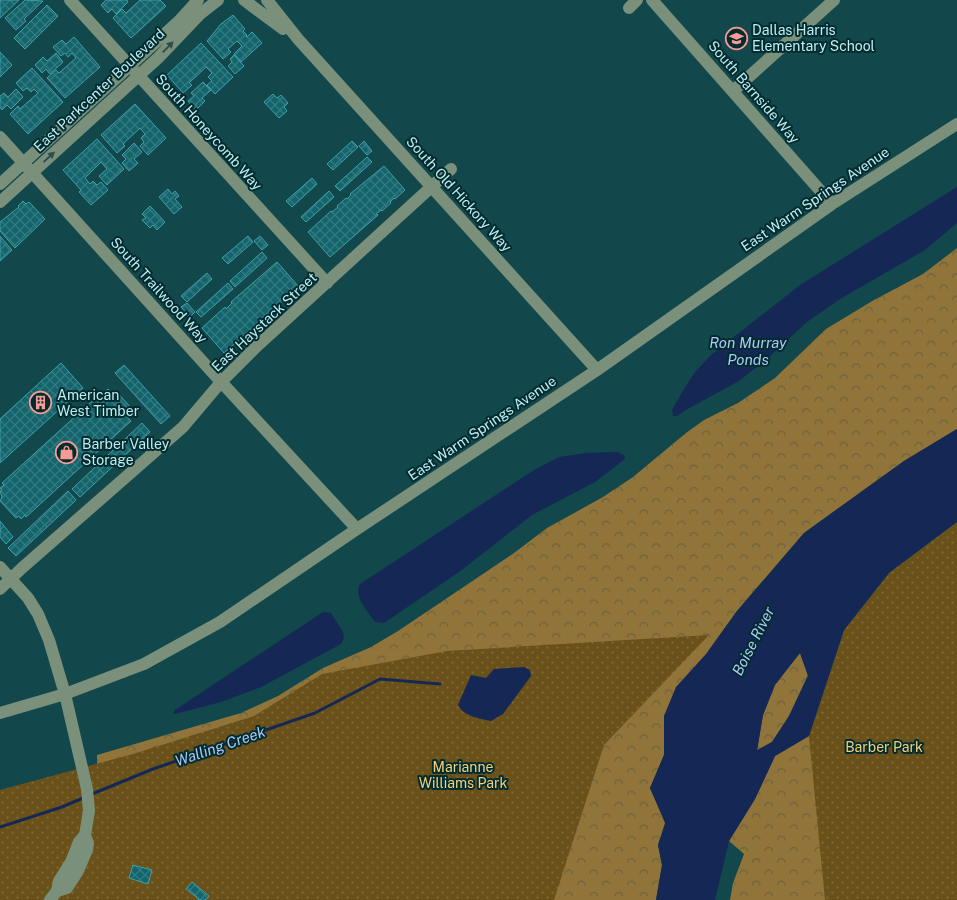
<svg xmlns="http://www.w3.org/2000/svg" width="957" height="900" viewBox="0 0 957 900" font-family="'Public Sans',sans-serif">
<style>
.forest{fill:url(#forest-crowns)}
.park{fill:url(#park-dots)}
.water{fill:#152855;fill-rule:evenodd}
.lines{fill:none;stroke-linecap:round;stroke-linejoin:round}
.stream{stroke:#152855;stroke-width:3}
.building{fill:url(#building-cross-hatch);stroke:#3ea0aa}
.minor{stroke:#7b907a;stroke-width:12}
.oneway{fill:#2b4f4a}
.labels{text-anchor:middle;dominant-baseline:central;stroke-width:4;stroke-linejoin:round;paint-order:stroke}
.poi-label{font-size:14px;fill:#c1edf2;stroke:#002c30;text-anchor:start}
.street-label{font-size:14px;fill:#c1edf2;stroke:#002c30}
.park-label{font-size:14px;fill:#f7ce77;stroke:#002c30}
.water-label{font-size:15px;font-style:italic;fill:#b0c6f4;stroke:#002c30}
</style>
<defs>
<pattern id="forest-crowns" width="20" height="18" patternUnits="userSpaceOnUse" patternTransform="scale(1.25)"><rect width="20" height="18" fill="#907439"/><path d="M2 6a3 3 0 1 1 6 0M12 15a3 3 0 1 1 6 0" fill="none" stroke="#6e623f"/></pattern>
<pattern id="park-dots" width="8" height="8" patternUnits="userSpaceOnUse" patternTransform="scale(1.25)"><rect width="8" height="8" fill="#695119"/><path d="M2 2h.1M6 6h.1" fill="none" stroke="#7d6a3b" stroke-width="1.8" stroke-linecap="round"/></pattern>
<pattern id="building-cross-hatch" width="8" height="8" patternUnits="userSpaceOnUse" patternTransform="scale(1.25)"><rect width="8" height="8" fill="#14646c"/><path d="M0 0l8 8M0 8l8-8" fill="none" stroke="#347a81"/></pattern>
</defs>
<rect width="100%" height="100%" fill="#12474c"/>
<path class="forest" d="M957 248V429L904 461 804 533 737 611 719 636 664 716V755L650 788 666 823 658 845 662 865 656 900H406L97 772V755L241 713 278 696 323 668 371 647 398 631 514 553 547 528 603 497 633 477 686 433 704 420 738 403 775 378 826 329 874 300 923 274Z
M957 522V900H730L733 883 744 854 729 841 755 799 775 756 809 736 889 573Z
M800 653 808 675 789 716 772 742 757 751 763 715 775 684Z"/>
<path class="park" d="M957 522V900H825L809 736 844 630 889 573Z
M709 635 604 745 554 900H0V790L133 754 254 716 322 674 447 651Z"/>
<path class="water" d="M957 187V223L925 250 840 299 807 322 767 359 739 381 684 411 677 416H673L672 410 684 389 695 372 711 355 800 285Z
M957 429V522L889 573 844 630 809 736 775 756 755 799 729 841 715 900H656L662 865 658 845 665 823 650 788 664 755V716L676 687 706 654 737 611 804 533 904 461ZM800 653 808 676 789 716 772 742 757 750 763 715 775 685Z
M617 452 624 455 625 459 595 482 532 515 459 572 384 623 375 622C368 611 353 597 360 584L534 470 559 457 586 453Z
M323 612 331 613 343 632 344 638 341 644 261 687 221 702 175 714 173 713 175 710Z
M524 667 530 670 531 676 503 714 491 721C478 718 465 717 458 705L471 675 486 678 494 669Z"/>
<g class="lines">
<path class="stream" d="M92 794 153 769 315 713 380 679 440 684
M0 827 62 807 83 798"/>
</g>
<path class="building" d="M0 0H19L0 18Z
M25 0 43 1 24 19 26 21 16 30 5 18Z
M106 0H127L128 2 116 14 112 9 108 13 101 5Z
M140 0H160L166 6 131 38 113 18 122 9 126 13Z
M47 5 58 16 25 49 14 38Z
M233 15 245 29 243 31 247 35 246 36 247 37 252 32 262 43 241 62 234 54 242 46 237 41 228 49 231 52 223 59 207 41 221 24Z
M74 37 100 67 65 98 47 78 56 70 59 73 76 58 72 53 68 57 65 53 61 56 53 47 62 40 66 44Z
M201 43 233 77 215 94 207 85 212 81 208 77 212 73 206 67 189 83 192 85 183 93 167 75Z
M0 52 12 65 0 77Z
M56 53 63 62 50 74 46 69 42 73 35 65 43 57 47 61Z
M234 55 244 66 235 74 228 66 232 62 230 59Z
M32 68 63 102 28 134 10 114 18 106 20 109 38 93 34 89 31 92 27 88 23 91 16 83Z
M203 82 211 90 202 98 205 101 196 110 188 101 194 96 191 93Z
M16 89 23 97 11 109 7 105 2 110 0 107V96L4 93 8 97Z
M273 94 277 98 281 95 288 103 284 107 287 111 279 118 264 102Z
M135 104 166 138 148 155 140 146 144 142 141 138 145 134 140 128 123 144 125 146 117 153 101 135Z
M97 139 124 169 107 185 99 176 107 169 101 162 85 178 90 184 93 181 97 185 101 182 108 190 91 205 79 192 81 190 63 170Z
M352 141 358 147 333 170 327 164Z
M364 141 372 151 367 155 359 146Z
M134 143 142 152 134 159 138 163 129 171 122 163 126 159 122 155Z
M367 157 372 162 340 191 335 186Z
M384 166 405 190 395 199 394 198 390 202 391 203 382 211 381 210 376 214 378 215 330 257 308 232 331 211 332 212 338 207 337 206 346 198 347 199 351 195 350 194Z
M312 178 317 184 292 207 286 201Z
M168 189 172 194 175 191 179 196 175 199 182 207 174 214 159 197Z
M329 191 334 197 306 222 301 217Z
M23 201 26 204 29 202 45 219 15 248 0 231V222L19 207 18 206Z
M150 206 165 222 157 230 153 225 150 228 142 220 146 218 142 214Z
M0 236 12 250 0 261Z
M248 236 253 242 228 264 222 258Z
M260 236 268 245 262 250 254 241Z
M262 252 267 258 235 287 230 281Z
M277 262 299 287 289 296 288 294 284 298 285 299 276 307 274 306 271 310 272 311 224 353 202 328 225 307 226 309 232 303 231 302Z
M207 273 212 279 187 302 181 296Z
M228 283 233 289 201 317 196 312Z
M187 303 195 312 190 317 181 307Z
M61 363 83 388 0 463V419Z
M124 365 170 416 161 424 115 373Z
M108 389 111 393 115 390 133 410 126 416 131 421 26 517 25 515 21 519 19 516 16 518 0 501 2 497 0 491 2 490 0 488 4 485 2 483 100 394 101 395Z
M142 423 150 432 80 497 72 489Z
M68 491 76 500 16 556 8 548Z
M0 521 13 537 6 544 0 537Z
M133 865 152 870 148 884 129 878Z
M192 882 209 896 205 900H198L199 899 186 889Z"/>
<g class="lines">
<path class="minor" d="M70 0 327 283
M244 0 283 29
M267 0 298 39 597 370
M652 0 832 204
M629 8 637 0
M733 91 834 0
M0 137 212 372 357 529
M0 184 179 21 198 0
M0 202 158 58 200 14 218 0
M0 567 28 598 38 614 49 640 65 694 87 789 89 811 85 835 79 842 71 862 59 881 57 891 50 900
M0 589 22 568 183 427 221 382 256 347 451 169
M0 713 65 694 144 664 220 622 357 529 597 370 832 204 957 124
M57 891 67 888 78 871 87 850 88 843 85 835"/>
</g>
<defs><path id="oneway-solid" d="M-6-.8H1V-3.2L6.5 0L1 3.2V.8H-6Z" transform="scale(1.25)"/></defs>
<g class="oneway">
<use href="#oneway-solid" transform="translate(168 47) rotate(-46)"/>
<use href="#oneway-solid" transform="translate(49 157) rotate(-43)"/>
</g>
<defs>
<symbol id="school-ring" viewBox="-11 -11 22 22"><circle r="9.5" fill="#002c30" stroke="#f59c95" stroke-width="1.5"/><path d="M0-5L7-2L0 1L-7-2ZM-4 1L0 2.5L4 1V4Q0 6-4 4Z" fill="#f59c95"/></symbol>
<symbol id="building-ring" viewBox="-11 -11 22 22"><circle r="9.5" fill="#002c30" stroke="#f59c95" stroke-width="1.5"/><path d="M-4-6H4V6H1V3H-1V6H-4ZM-2.5-4.3h1.7v1.8h-1.7ZM.8-4.3h1.7v1.8H.8ZM-2.5-1h1.7V.8h-1.7ZM.8-1h1.7V.8H.8Z" fill="#f59c95"/></symbol>
<symbol id="shop-ring" viewBox="-11 -11 22 22"><circle r="9.5" fill="#002c30" stroke="#f59c95" stroke-width="1.5"/><path d="M-5-2.5h2.3a2.7 3.5 0 0 1 5.4 0H5L5.5 6h-11ZM-1.5-2.5h3a1.5 2.3 0 0 0-3 0Z" fill="#f59c95"/></symbol>
</defs>
<g fill-rule="evenodd">
<use href="#school-ring" x="724" y="26" width="25" height="25"/>
<use href="#building-ring" x="28" y="390" width="25" height="25"/>
<use href="#shop-ring" x="54" y="440" width="25" height="25"/>
</g>
<g class="labels">
<g class="poi-label">
<text x="752" y="30">Dallas Harris<tspan x="752" dy="16">Elementary School</tspan></text>
<text x="57" y="395">American<tspan x="57" dy="16">West Timber</tspan></text>
<text x="82" y="444">Barber Valley<tspan x="82" dy="16">Storage</tspan></text>
</g>
<g class="street-label">
<text transform="translate(99 90) rotate(-43)">East Parkcenter Boulevard</text>
<text transform="translate(754 92) rotate(49)">South Barnside Way</text>
<text transform="translate(209 132) rotate(48)">South Honeycomb Way</text>
<text transform="translate(459 194) rotate(48)">South Old Hickory Way</text>
<text transform="translate(815 199) rotate(-34)">East Warm Springs Avenue</text>
<text transform="translate(159 290) rotate(48)">South Trailwood Way</text>
<text transform="translate(264 322) rotate(-43)">East Haystack Street</text>
<text transform="translate(482 428) rotate(-34)">East Warm Springs Avenue</text>
</g>
<g class="park-label">
<text x="884" y="747">Barber Park</text>
<text x="463" y="767">Marianne<tspan x="463" dy="16">Williams Park</tspan></text>
</g>
<g class="water-label">
<text x="748" y="342">Ron Murray<tspan x="748" dy="17">Ponds</tspan></text>
<text transform="translate(753 641) rotate(-63)">Boise River</text>
<text transform="translate(220 746) rotate(-19)">Walling Creek</text>
</g>
</g>
</svg>
